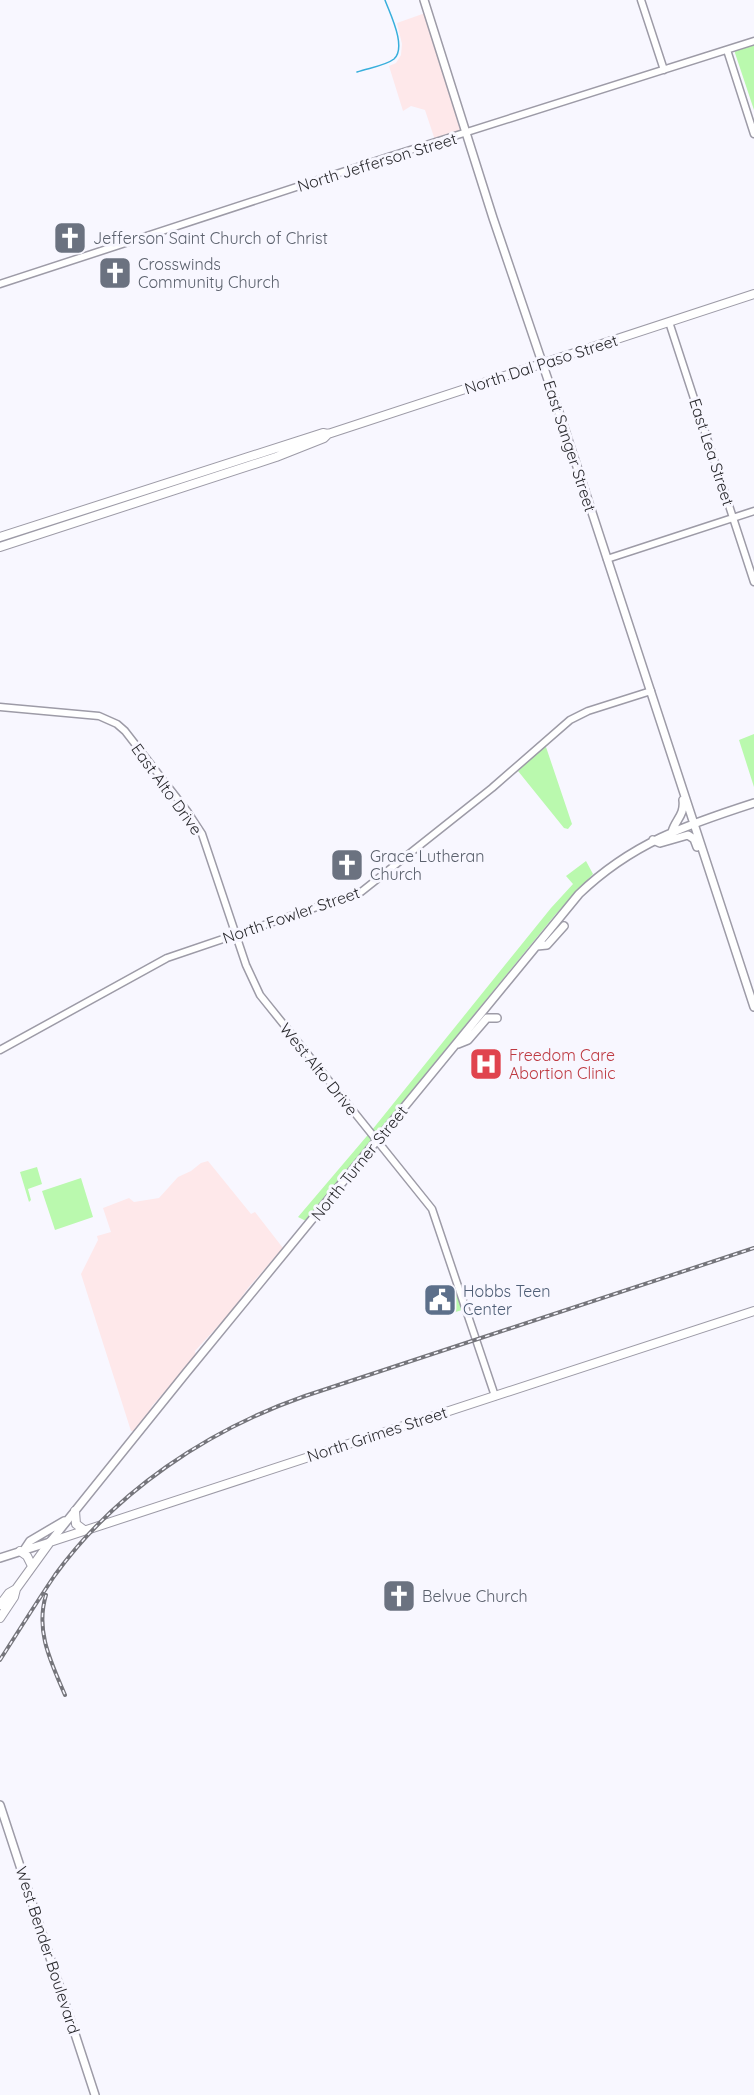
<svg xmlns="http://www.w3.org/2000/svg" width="754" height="2095" viewBox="0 0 754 2095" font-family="Quicksand,sans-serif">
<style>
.commercial{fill:#fee8ea}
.green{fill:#baf9ae}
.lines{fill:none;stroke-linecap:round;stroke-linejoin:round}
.stream{stroke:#38afdc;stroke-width:1.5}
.tertiary-casing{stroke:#9d9ba7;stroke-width:9}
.secondary-casing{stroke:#9d9ba7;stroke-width:10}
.primary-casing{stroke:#9d9ba7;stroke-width:10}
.tertiary{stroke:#fff;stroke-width:6}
.secondary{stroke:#fff;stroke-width:7}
.primary{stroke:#fff;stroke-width:8}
.rail-casing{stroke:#75757b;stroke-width:4}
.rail{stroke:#f8f7ff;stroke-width:1.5;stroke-dasharray:4.5;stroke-linecap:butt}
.labels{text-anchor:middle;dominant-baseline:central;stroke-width:6;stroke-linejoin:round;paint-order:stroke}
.street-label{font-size:16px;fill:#2a2a2e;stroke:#f8f7ff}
.worship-label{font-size:16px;fill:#5b616d;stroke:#f8f7ff;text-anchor:start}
.health-label{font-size:16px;fill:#be3a42;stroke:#f8f7ff;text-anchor:start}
.service-label{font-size:16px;fill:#4e5e75;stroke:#f8f7ff;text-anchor:start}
</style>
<rect width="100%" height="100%" fill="#f8f7ff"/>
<path class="commercial" d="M428 12 467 134 436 143 425 110 411 106 403 111 389 66 396 63 401 55 402 44 397 23Z
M208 1161 251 1214 255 1212 283 1248 248 1288 231 1312 195 1351 196 1356 152 1406 148 1415 134 1431H131L81 1274 98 1240 97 1236 111 1232 103 1208 129 1198 134 1202 159 1198 178 1177 191 1171 201 1163Z"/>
<path class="green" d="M754 43V110L734 50Z
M754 734V787L739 740Z
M546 747 572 824 568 829 564 828 518 771 542 748Z
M586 861 593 874 555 915 306 1221 298 1217 372 1130 551 908 573 884 566 876Z
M37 1167 42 1184 28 1189 31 1200 29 1202 20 1172Z
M81 1178 93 1217 55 1230 42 1191Z
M454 1287 462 1310 446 1315 441 1304 451 1301 447 1289Z"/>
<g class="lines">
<path class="stream" d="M357 72C368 68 385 66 394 59 407 47 390 14 385 0"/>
<defs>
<path id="tertiary" d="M641 0 664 70
M727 50 754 134
M0 284 385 158 754 41
M669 322 754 582
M607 559 754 511
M0 707 99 716 117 724 125 731 187 811 202 834 246 965 260 995 432 1209 495 1396
M0 1050 167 958 361 892 492 788 570 720 588 711 651 691"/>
<path id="secondary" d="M424 0 493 218 564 427 754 1007
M672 832C675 820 685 815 683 800
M653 840 660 843 688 835 694 839 697 847
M537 946 547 945 564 926
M458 1044 468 1040 487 1018H497
M24 1550 30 1541 64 1521
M0 1558 50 1542 186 1373 579 894C632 843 686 825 754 803
M0 1805 95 2095"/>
<path id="primary" d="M0 537 323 433 328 434 754 294
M0 547 276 457 324 438 328 434
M75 1511 76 1524 84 1530
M20 1551 27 1556 32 1566
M0 1605 9 1593 16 1589
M0 1618 14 1597 16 1589 50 1542 754 1311"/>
</defs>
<use href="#tertiary" class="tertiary-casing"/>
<use href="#secondary" class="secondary-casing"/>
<use href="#primary" class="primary-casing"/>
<use href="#tertiary" class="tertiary"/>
<use href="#secondary" class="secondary"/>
<use href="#primary" class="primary"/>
<defs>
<path id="rail" d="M46 1595C35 1631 51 1662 65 1695
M0 1660C18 1632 36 1603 55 1575 116 1491 208 1430 305 1396L754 1248"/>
</defs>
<use href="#rail" class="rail-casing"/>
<use href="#rail" class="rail"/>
</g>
<defs>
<symbol id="church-square" viewBox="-11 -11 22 22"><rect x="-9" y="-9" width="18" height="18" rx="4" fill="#6b7280" stroke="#f8f7ff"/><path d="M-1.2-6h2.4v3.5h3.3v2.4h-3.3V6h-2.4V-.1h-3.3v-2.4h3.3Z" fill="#fff"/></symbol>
<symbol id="hospital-square" viewBox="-11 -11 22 22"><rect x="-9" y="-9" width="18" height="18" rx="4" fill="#e0444e" stroke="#f8f7ff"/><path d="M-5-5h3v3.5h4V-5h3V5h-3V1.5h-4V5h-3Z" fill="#fff"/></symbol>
<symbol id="civic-square" viewBox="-11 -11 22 22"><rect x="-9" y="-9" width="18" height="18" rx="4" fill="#5c6f8a" stroke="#f8f7ff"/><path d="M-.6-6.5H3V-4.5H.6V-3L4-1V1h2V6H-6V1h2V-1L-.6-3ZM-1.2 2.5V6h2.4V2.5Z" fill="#fff"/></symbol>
</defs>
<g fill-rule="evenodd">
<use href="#church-square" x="51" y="219" width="38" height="38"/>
<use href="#church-square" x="96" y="254" width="38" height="38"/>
<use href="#church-square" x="328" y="846" width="38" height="38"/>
<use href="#hospital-square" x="467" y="1045" width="38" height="38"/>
<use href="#civic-square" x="421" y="1281" width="38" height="38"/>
<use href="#church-square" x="380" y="1577" width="38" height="38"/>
</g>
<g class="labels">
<g class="street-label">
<text transform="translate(377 162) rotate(-17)">North Jefferson Street</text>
<text transform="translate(541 364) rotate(-18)">North Dal Paso Street</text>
<text transform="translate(570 446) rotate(72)">East Sanger Street</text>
<text transform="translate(712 452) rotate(72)">East Lea Street</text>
<text transform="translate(167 789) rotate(54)">East Alto Drive</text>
<text transform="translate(291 915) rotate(-19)">North Fowler Street</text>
<text transform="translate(319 1069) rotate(51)">West Alto Drive</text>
<text transform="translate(359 1163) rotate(-51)">North Turner Street</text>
<text transform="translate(377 1434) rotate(-18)">North Grimes Street</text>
<text transform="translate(48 1950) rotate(72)">West Bender Boulevard</text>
</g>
<g class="worship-label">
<text x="93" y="238">Jefferson Saint Church of Christ</text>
<text x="138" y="264">Crosswinds<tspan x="138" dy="18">Community Church</tspan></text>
<text x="370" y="856">Grace Lutheran<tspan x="370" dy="18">Church</tspan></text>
<text x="422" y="1596">Belvue Church</text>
</g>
<g class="health-label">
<text x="509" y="1055">Freedom Care<tspan x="509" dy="18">Abortion Clinic</tspan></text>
</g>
<g class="service-label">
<text x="463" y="1291">Hobbs Teen<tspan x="463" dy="18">Center</tspan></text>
</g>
</g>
</svg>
